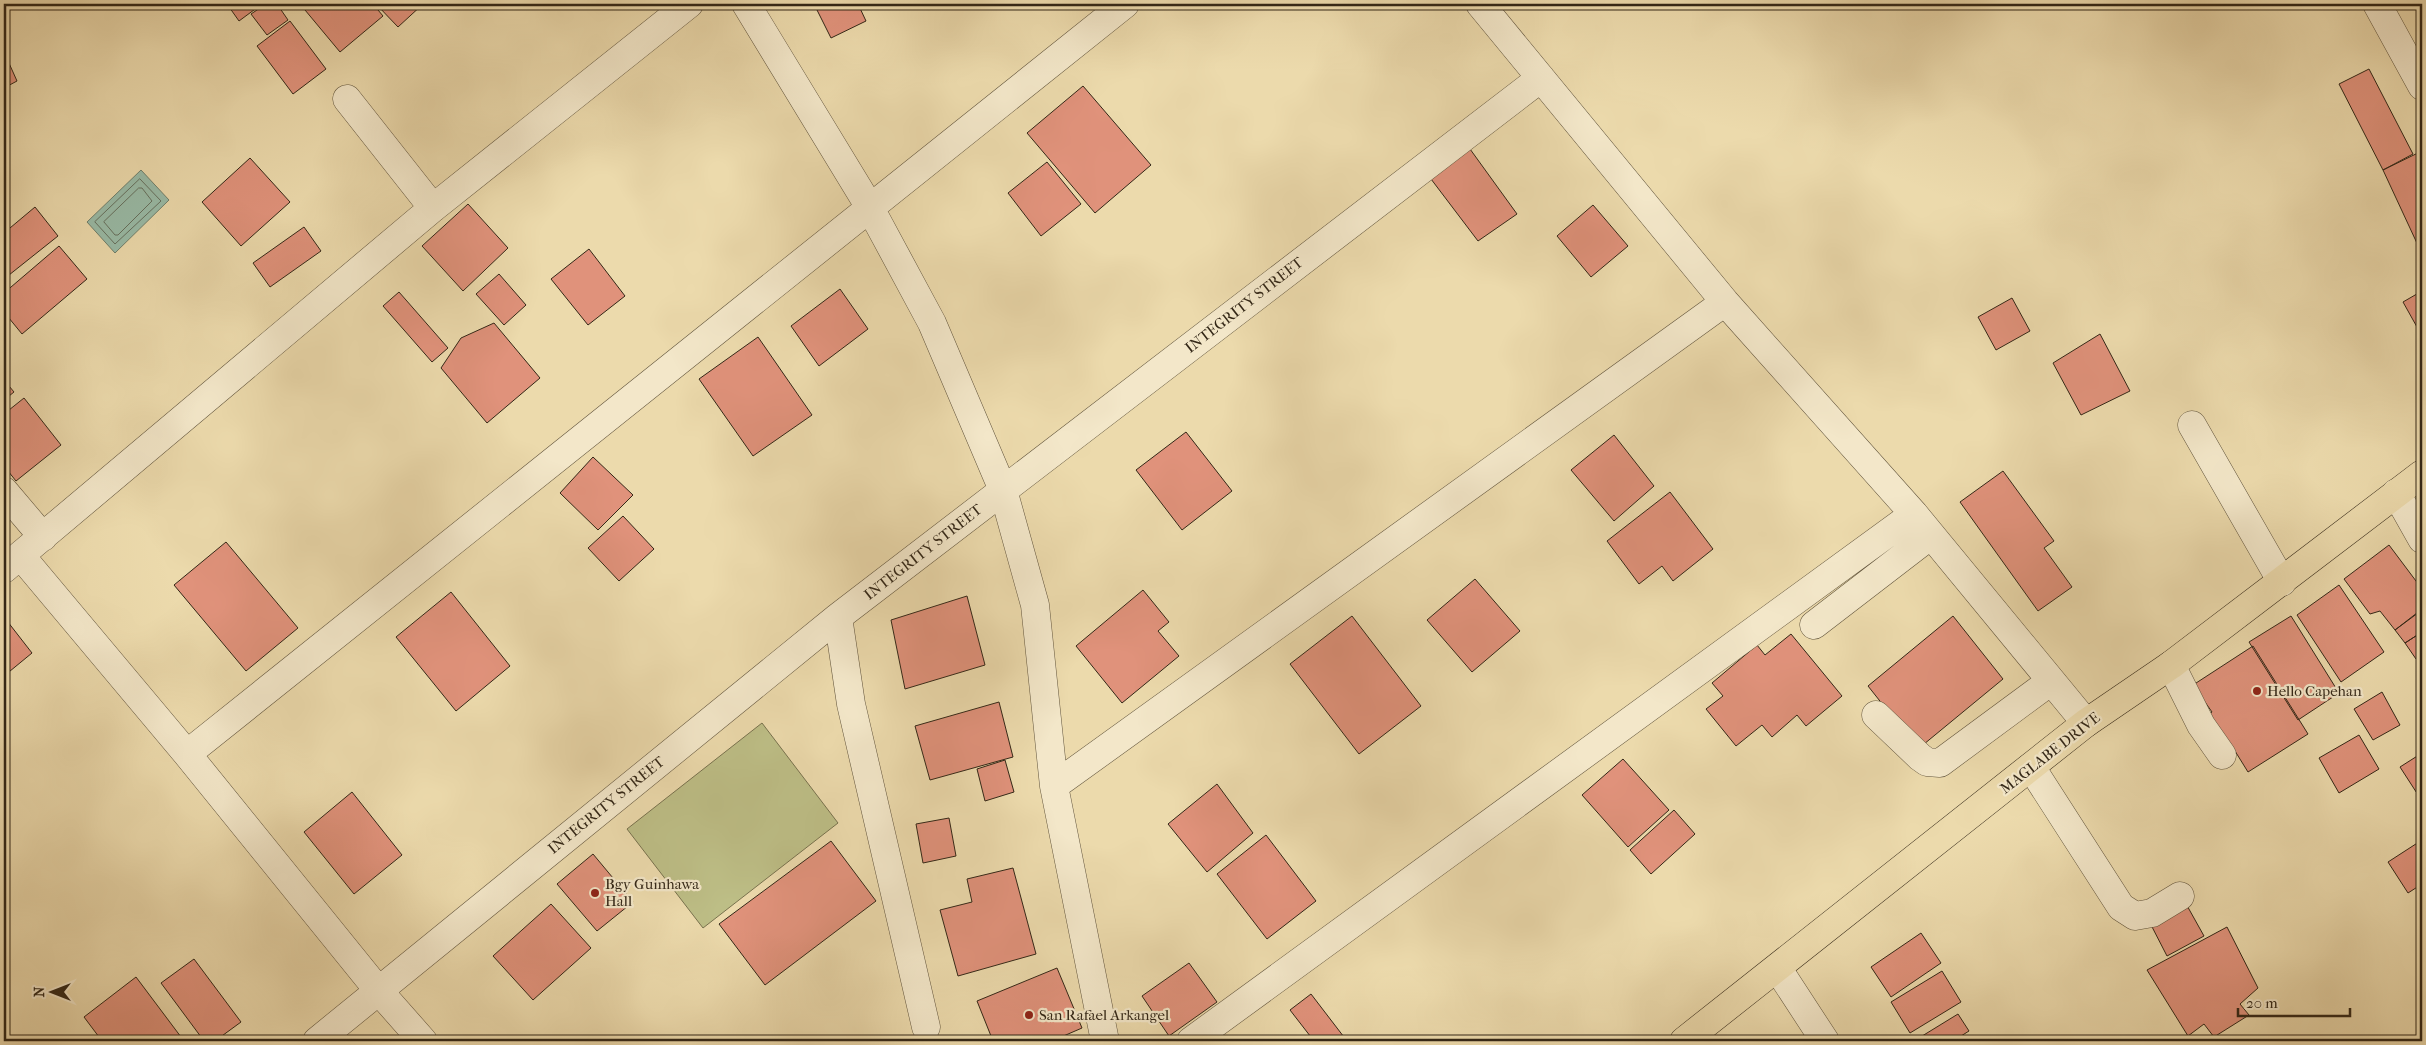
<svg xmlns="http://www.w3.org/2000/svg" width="2426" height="1045" viewBox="0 0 2426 1045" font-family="'IM FELL French Canon',serif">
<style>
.green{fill:#bdbe86;stroke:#78724e}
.water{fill:#99bba7;stroke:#70806d}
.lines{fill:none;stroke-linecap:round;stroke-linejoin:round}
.shore{stroke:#66715f;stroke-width:1}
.building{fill:#e0927b;stroke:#332717}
.minor-casing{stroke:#61543c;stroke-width:29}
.major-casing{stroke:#332717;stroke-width:29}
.minor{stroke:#f3e7c9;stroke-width:28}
.major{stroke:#ecdaac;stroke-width:28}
.poi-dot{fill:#8f2418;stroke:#f3e7c9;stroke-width:2}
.labels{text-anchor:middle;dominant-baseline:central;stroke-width:4.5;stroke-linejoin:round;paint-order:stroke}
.street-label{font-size:15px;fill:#332717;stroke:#f3e7c9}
.poi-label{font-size:15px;fill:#332717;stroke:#f3e7c9;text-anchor:start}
</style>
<rect width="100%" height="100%" fill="#ecdaac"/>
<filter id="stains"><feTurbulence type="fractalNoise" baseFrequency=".004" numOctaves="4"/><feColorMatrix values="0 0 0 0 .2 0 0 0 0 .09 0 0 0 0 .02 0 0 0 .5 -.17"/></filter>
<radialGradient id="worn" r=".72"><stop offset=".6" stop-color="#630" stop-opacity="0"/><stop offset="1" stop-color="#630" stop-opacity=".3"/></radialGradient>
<path class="green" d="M762 723 838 823 703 928 627 829Z"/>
<path class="water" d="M141 170 169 200 115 253 87 222Z"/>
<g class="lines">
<path class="shore" d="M140 179 161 201 115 244 95 222Z
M139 188H142L152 201 118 235H115L104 222Z"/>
</g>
<path class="building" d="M227 4H262L239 21Z
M266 4H277L288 20 267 35 251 14Z
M300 4H373L383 16 340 52Z
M376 4H423L398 27Z
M814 4H858L866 21 831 38Z
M290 21 326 69 293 94 257 46Z
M4 52 17 81 4 88Z
M2369 69 2413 154 2383 170 2339 84Z
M1083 86 1151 165 1095 213 1027 133Z
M1470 149 1517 214 1478 241 1431 179Z
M2422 151V254L2383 170Z
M250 158 290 202 241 246 202 202Z
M1047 162 1081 204 1041 236 1008 193Z
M468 204 508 248 463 291 422 246Z
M1593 205 1628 246 1591 277 1557 236Z
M35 207 58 236 4 279V233Z
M304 227 321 251 270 287 253 263Z
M59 246 87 279 22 334 4 312V293Z
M589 249 625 296 588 325 551 279Z
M499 274 526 305 504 325 476 294Z
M840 289 868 329 819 366 791 326Z
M2422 291V336L2403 302Z
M399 292 448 348 432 362 383 306Z
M2012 298 2030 331 1996 350 1978 317Z
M494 323 540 378 487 423 441 368 461 338Z
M2100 334 2130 391 2081 415 2053 363Z
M758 337 812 415 753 456 699 379Z
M4 380 14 392 4 400Z
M24 398 61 445 16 481 4 466V414Z
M1186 432 1232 491 1182 530 1136 470Z
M1614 435 1654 486 1614 521 1571 470Z
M593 457 633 495 598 530 560 493Z
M2003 471 2054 541 2044 548 2072 587 2038 611 1960 502Z
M1670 492 1713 549 1673 581 1662 566 1639 584 1607 541Z
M623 516 654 549 619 581 588 548Z
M226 542 298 628 246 671 174 585Z
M2389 545 2422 589V609L2395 630 2380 611 2370 614 2344 579Z
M1475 579 1520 631 1472 672 1427 620Z
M2339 585 2384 652 2341 682 2297 615Z
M1143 590 1169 622 1158 631 1179 656 1122 703 1076 646Z
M451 592 510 666 456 711 396 637Z
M967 596 985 665 905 689 891 620Z
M2422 610V632L2405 643 2395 630Z
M1352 616 1421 706 1359 754 1290 664Z
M1953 616 2003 679 1918 749 1868 686Z
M2291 616 2339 693 2298 720 2249 642Z
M4 617 32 653 4 676Z
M2422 632V655L2416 659 2405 643Z
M1791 634 1842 696 1806 726 1797 715 1772 737 1762 725 1736 746 1706 709 1723 696 1712 683 1757 645 1765 655Z
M2253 646 2308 734 2248 772 2235 751 2223 755 2204 718 2212 712 2193 685Z
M2382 692 2400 725 2373 740 2354 709Z
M999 702 1013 757 930 780 915 726Z
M2359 735 2379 769 2339 793 2319 758Z
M2422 753V801L2400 767Z
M1623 759 1669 810 1628 847 1582 795Z
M1005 760 1014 792 985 801 977 769Z
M1217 784 1253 833 1207 872 1168 824Z
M352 792 402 855 354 894 304 832Z
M1674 810 1695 834 1651 874 1630 850Z
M949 818 956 856 923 863 916 824Z
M1266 835 1316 901 1267 939 1217 874Z
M2422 840V884L2408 893 2388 862Z
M831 841 876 901 765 985 719 924Z
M593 854 633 902 597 931 557 884Z
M1013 868 1036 954 958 976 940 910 972 902 967 879Z
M2185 902 2204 936 2167 956 2149 921Z
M551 904 591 948 533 1000 493 956Z
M2227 927 2258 988 2240 1004 2249 1015 2214 1037 2204 1024 2188 1036 2147 970Z
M1921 933 1941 963 1891 997 1871 967Z
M194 959 241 1022 215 1041H204L161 983Z
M1189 963 1217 1002 1169 1036 1142 996Z
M1057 968 1082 1028 1052 1041H993L977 1001Z
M1942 971 1961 1002 1910 1033 1891 1002Z
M136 977 184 1041H102L84 1017Z
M1311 994 1347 1041H1314L1290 1010Z
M1958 1014 1969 1031 1953 1041H1914Z"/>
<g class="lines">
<defs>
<path id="minor" d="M746 4 869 206 932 323 1003 490 1035 605 1054 786 1105 1041
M1480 4 1725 302 1914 514 2086 723
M2377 4 2422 86
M347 99 433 208
M2192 425 2282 582
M4 491 43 537
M2396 493 2422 539
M21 556 187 754 378 990 423 1041
M4 569 433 208 689 4
M838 617 851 704 926 1027
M1814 625 1931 535
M2171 665 2201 725 2222 755
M1876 715 1920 757 1927 762 1940 763 2051 681
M187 754 1125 4
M2031 767 2121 907 2135 916 2152 913 2180 896
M1054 786 1725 302
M1778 969 1825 1041
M317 1041 838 617 1541 78
M1191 1041 1914 514"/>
<path id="major" d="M1684 1041 2086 723 2171 665 2422 474"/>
</defs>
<use href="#minor" class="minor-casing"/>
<use href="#major" class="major-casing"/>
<use href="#minor" class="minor"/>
<use href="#major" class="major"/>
</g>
<g class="poi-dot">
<circle cx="2257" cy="691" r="5"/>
<circle cx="595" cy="893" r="5"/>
<circle cx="1029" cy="1015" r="5"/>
</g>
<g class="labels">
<g class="street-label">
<text transform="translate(1244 305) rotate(-38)">INTEGRITY STREET</text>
<text transform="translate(923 552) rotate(-38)">INTEGRITY STREET</text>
<text transform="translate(2050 753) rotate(-38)">MAGLABE DRIVE</text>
<text transform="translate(606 805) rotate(-39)">INTEGRITY STREET</text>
</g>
<g class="poi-label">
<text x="2267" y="691">Hello Capehan</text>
<text x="605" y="884">Bgy Guinhawa<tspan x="605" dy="17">Hall</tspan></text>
<text x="1039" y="1015">San Rafael Arkangel</text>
</g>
</g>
<rect width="2426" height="1045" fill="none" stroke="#ecdaac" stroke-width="20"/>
<rect x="5" y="5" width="2416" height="1035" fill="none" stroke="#332717" stroke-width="2.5"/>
<rect x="10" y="10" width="2406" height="1025" fill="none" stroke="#332717"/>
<g transform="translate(52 992) rotate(270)" stroke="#f3e7c9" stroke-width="4" paint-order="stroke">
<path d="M0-4L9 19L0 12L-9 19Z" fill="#332717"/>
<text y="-8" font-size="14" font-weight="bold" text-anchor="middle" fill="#332717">N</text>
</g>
<path d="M2238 1008v8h112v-8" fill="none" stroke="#332717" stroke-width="2.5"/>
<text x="2246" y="1008" font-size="15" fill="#332717" stroke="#f3e7c9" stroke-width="4" paint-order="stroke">20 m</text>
<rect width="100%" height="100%" filter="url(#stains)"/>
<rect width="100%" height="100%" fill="url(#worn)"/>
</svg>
